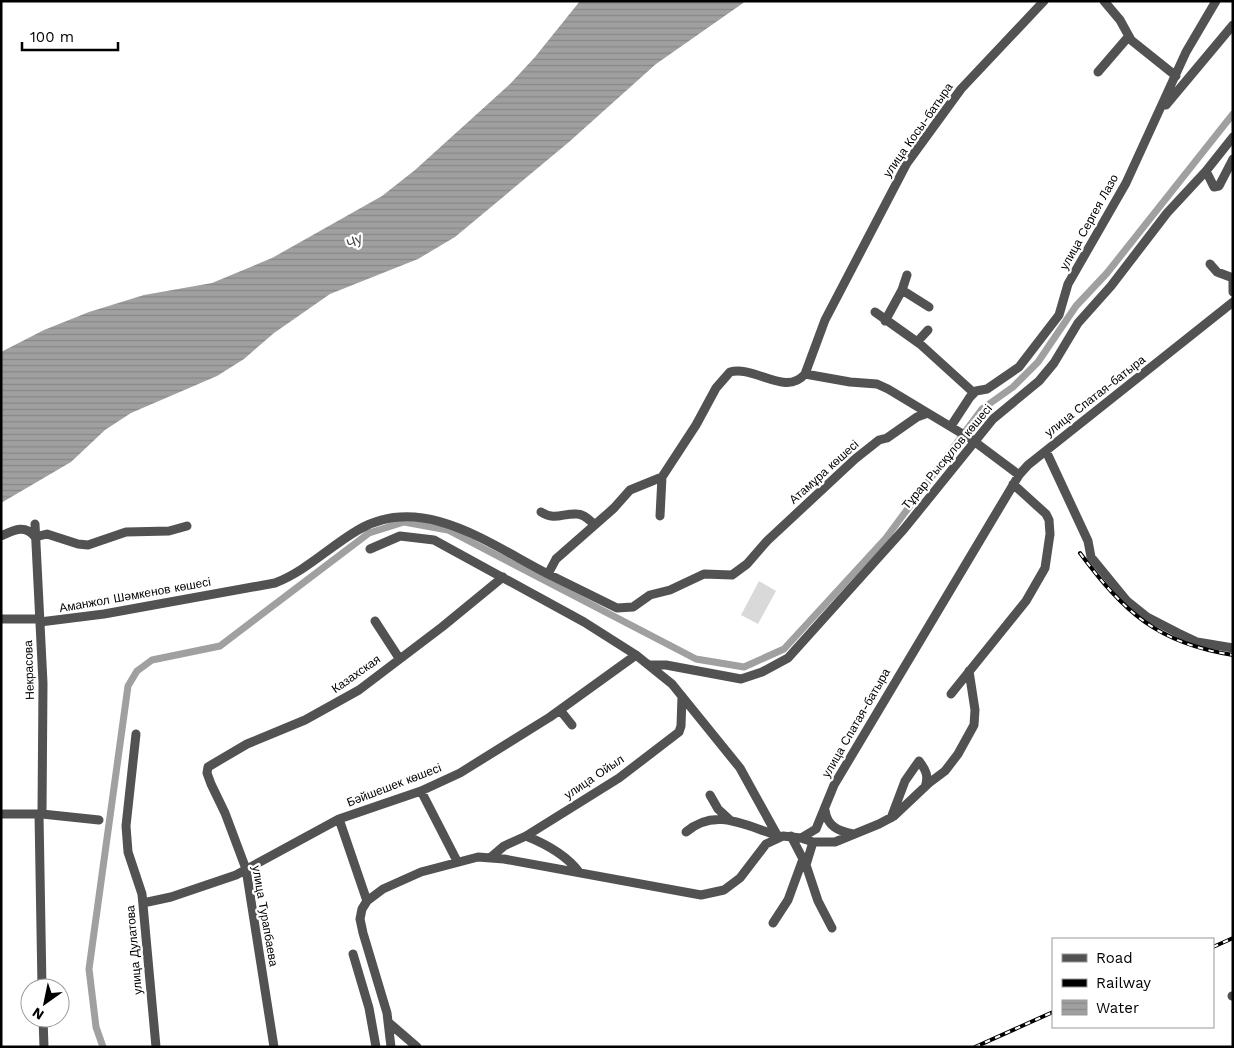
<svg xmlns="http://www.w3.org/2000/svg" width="1234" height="1048" viewBox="0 0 1234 1048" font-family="'Work Sans',sans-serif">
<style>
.green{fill:#d9d9d9}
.water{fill:url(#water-rules)}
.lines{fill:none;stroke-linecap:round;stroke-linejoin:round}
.canal{stroke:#a0a0a0;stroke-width:7}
.minor{stroke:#525252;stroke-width:9}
.rail-casing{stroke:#000;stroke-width:4}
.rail{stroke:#fff;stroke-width:2;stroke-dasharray:5.5;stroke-linecap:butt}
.labels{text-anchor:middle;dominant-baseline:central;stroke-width:4.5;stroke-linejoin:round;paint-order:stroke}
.street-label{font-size:12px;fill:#000;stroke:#fff}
.water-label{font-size:14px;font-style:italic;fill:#414141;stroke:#fff}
</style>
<defs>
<pattern id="water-rules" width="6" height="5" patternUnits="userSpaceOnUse" patternTransform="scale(1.25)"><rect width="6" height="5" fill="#a0a0a0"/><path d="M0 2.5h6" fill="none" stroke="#888"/></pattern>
</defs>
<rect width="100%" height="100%" fill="#fff"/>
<path class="green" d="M759 581 776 591 758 624 741 615Z"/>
<path class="water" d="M580 1H746L656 64 569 142 455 237 418 259 330 294 274 333 244 359 217 376 131 413 105 430 71 462 1 503V352L44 330 89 312 144 295 212 283 272 258 382 196 415 170 510 84 535 57Z"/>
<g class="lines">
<path class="canal" d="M103 1047 96 1027 89 969 128 686 137 671 152 660 220 646 369 533 404 522 448 530 696 659 744 667 784 649 886 538 982 409 1013 387 1038 362 1076 306 1107 273 1233 114"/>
<path class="minor" d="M1104 1 1120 20 1131 40 1176 76
M1098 72 1129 36
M1166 105 1233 25
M1206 171 1214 187 1219 186 1233 159
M1210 264 1217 272 1233 278
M1233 282V292
M902 290 907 275
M875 312 920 344 974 393
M885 321 902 290 929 307
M917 342 928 330
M805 374 850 382 877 384 888 389 971 439 1019 475
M951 426 970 397 976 391 987 389 1019 367 1059 315 1068 284 1126 183 1186 52 1216 1
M1046 451 1088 541 1091 557 1127 601 1147 617 1178 633 1197 642 1233 648
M541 512C555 521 563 513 577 514 584 514 589 520 594 524
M660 516 662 477
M35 524 43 683 42 814
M1 536C14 530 25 524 35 537L47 534 78 544 88 545 126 532 169 531 187 526
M370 549 400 536 434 540 584 622 636 655 672 684 740 768 777 835
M548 574 617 608 633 607 650 595 670 590 704 574 732 575 747 564 767 541 855 459 879 440 887 438 917 417 928 413
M1 619H40
M375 621 399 658
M40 622 104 614 275 583C306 571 329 547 358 530 422 492 491 545 548 574L556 559 614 508 630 490 662 477 696 425 716 388 730 372C754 365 786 397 805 374L825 320 907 163 961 89 1044 1
M650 665H666L741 679 762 672 788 658 904 529 993 419 1039 381 1054 363 1078 323 1111 286 1167 213 1206 171 1233 137
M951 694 1026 601 1045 568 1050 534 1049 520 1046 514 1013 484
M560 710 572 725
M136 734 126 826 128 852 142 894 156 1047
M421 791 457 861
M710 795 718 809 730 820
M825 810C827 826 838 831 853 834
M1 814H42L99 820
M39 814 42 988
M891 818 905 781 919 761C926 770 929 776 925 787
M339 819 367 901
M686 832C716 806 747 827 780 836
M526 836C546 844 567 856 579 872
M791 836 805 863
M801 838 813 842H835L879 824 894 816 929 783 945 771 958 754 974 725 975 710 969 671
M813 842 806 865 818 901 832 928
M490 858 504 846 526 836 619 778 679 732 681 726 682 696
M143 903 171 897 236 875 339 819 421 791 460 773 550 717 636 655
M773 923 788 900 803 859
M353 954 369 1008 376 1047
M1232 996H1233
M43 1018 44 1047
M388 1022 417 1047
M274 1047 246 869 225 813 211 784 207 773 208 767 247 744 305 720 359 690 442 627 503 577
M391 1047 387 1013 363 933 360 919 362 909 367 901 383 889 421 872 478 857 504 859 701 895 724 890 740 878 766 844 783 836 801 838 816 829 834 785 1019 475 1028 465 1233 302"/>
<defs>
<path id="rail" d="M1080 553C1124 612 1157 643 1233 655
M1213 947 1233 938
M975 1047 1053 1012"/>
</defs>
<use href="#rail" class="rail-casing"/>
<use href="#rail" class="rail"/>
</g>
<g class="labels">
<g class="street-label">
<text transform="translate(918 130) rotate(-55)">улица Косы-батыра</text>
<text transform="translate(1089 222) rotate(-61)">улица Сергея Лазо</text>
<text transform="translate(1095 396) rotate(-38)">улица Спатая-батыра</text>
<text transform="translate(947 457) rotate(-50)">Тұрар Рысқұлов көшесі</text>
<text transform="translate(824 472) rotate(-42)">Атамұра көшесі</text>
<text transform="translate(135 595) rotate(-10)">Аманжол Шәмкенов көшесі</text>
<text transform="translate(29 670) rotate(-92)">Некрасова</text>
<text transform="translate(356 674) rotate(-35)">Казахская</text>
<text transform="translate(856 723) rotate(-60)">улица Спатая-батыра</text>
<text transform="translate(594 777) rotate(-34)">улица Ойыл</text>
<text transform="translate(394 785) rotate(-21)">Бәйшешек көшесі</text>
<text transform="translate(265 916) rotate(80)">улица Турапбаева</text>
<text transform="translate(134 950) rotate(-95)">улица Дулатова</text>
</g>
<g class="water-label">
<text transform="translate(354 241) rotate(-29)">Чу</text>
</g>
</g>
<rect width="1234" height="1048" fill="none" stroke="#000000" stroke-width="5"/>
<rect x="1052" y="938" width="162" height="90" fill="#ffffff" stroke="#999999"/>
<rect x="1062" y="954" width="25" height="8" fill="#525252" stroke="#999999"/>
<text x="1096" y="963" font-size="15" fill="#000000">Road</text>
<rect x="1062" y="979" width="25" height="8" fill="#000000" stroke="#999999"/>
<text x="1096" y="988" font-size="15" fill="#000000">Railway</text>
<rect x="1062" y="1000" width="25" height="15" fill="url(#water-rules)" stroke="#999999"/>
<text x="1096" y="1013" font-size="15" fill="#000000">Water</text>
<g transform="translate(45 1003) rotate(213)"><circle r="24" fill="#ffffff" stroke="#999999"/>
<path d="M0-4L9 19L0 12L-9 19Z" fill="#000000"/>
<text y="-8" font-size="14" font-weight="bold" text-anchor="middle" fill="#000000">N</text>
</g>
<path d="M22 42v8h96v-8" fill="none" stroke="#000000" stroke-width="2.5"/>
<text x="30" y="42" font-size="15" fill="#000000" stroke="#ffffff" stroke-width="4" paint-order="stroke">100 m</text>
</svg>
